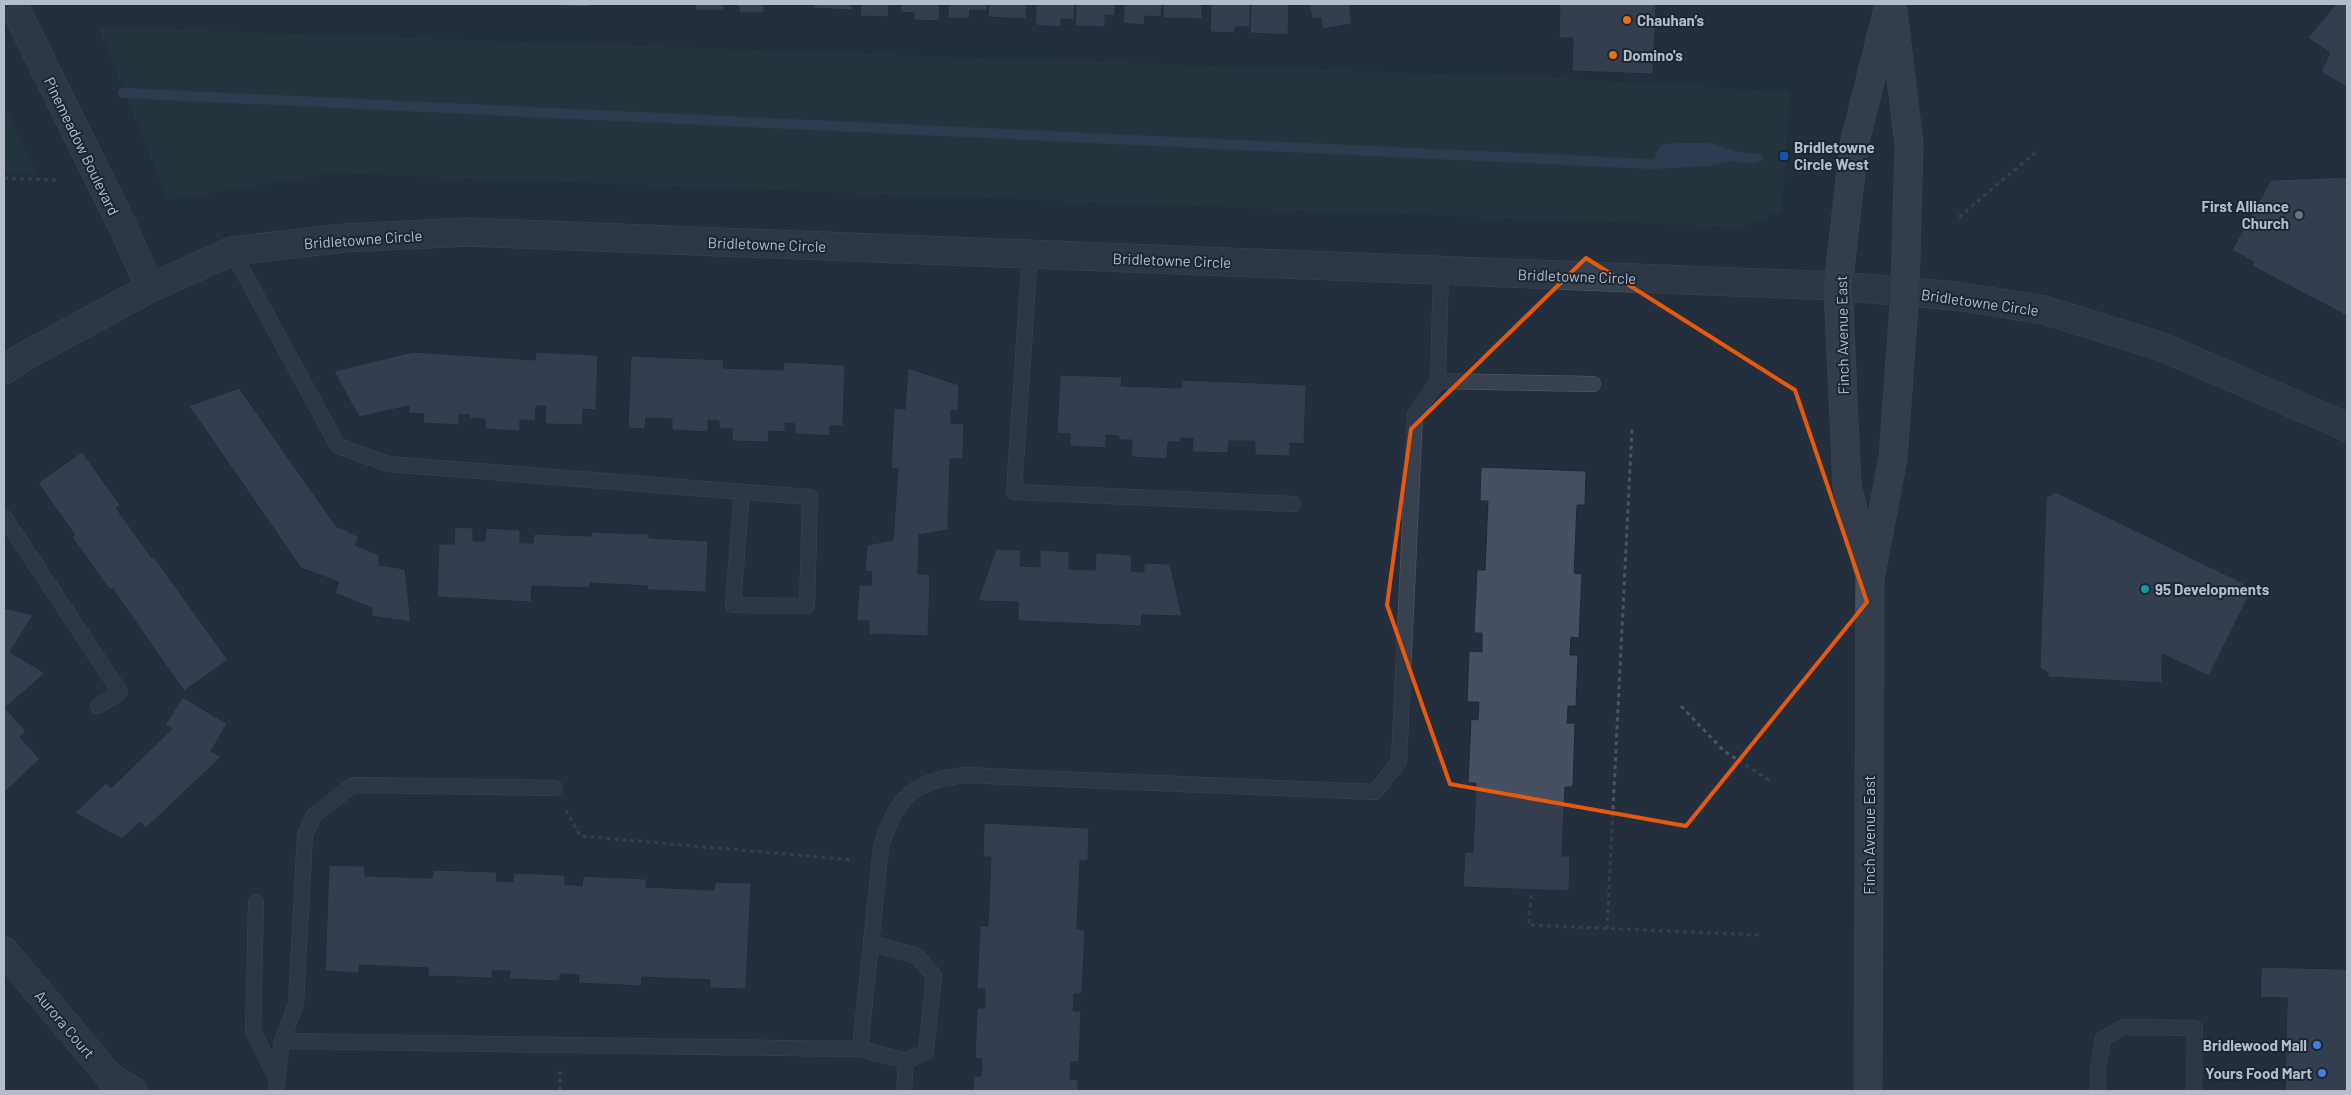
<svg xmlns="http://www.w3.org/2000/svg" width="2351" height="1095" viewBox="0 0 2351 1095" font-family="Barlow,sans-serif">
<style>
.green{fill:#263c3f}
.water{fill:#394c67}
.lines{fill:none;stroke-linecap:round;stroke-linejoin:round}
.stream{stroke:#394c67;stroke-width:10}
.building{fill:#455162;stroke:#1f2835}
.service-casing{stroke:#565f6c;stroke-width:16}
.minor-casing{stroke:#565f6c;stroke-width:29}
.tertiary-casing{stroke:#565f6c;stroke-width:29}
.secondary-casing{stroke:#565f6c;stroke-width:29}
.path{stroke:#44595c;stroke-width:3;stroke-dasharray:4 4;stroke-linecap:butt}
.service{stroke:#38414e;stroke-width:15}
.minor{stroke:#38414e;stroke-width:28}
.tertiary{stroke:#38414e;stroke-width:28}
.secondary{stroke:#465061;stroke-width:28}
.marked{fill:none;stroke:#e8590c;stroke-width:4;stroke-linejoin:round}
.food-dot{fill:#e8710a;stroke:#1d2633;stroke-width:2}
.transit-dot{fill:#1a4fb4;stroke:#1d2633;stroke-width:2}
.worship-dot{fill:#6b7280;stroke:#1d2633;stroke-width:2}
.culture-dot{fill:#0f9aa8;stroke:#1d2633;stroke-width:2}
.shop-dot{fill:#3f7fe0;stroke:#1d2633;stroke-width:2}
.labels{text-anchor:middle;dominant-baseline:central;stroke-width:4;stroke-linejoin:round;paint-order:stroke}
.poi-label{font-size:15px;font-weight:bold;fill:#b4bcc9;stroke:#1d2633;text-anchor:start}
.street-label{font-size:15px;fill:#b4bcc9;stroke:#1d2633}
</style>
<rect width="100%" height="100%" fill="#242f3e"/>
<path class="green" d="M98 27 1556 78 1790 92 1782 210 1742 227 333 173 168 200Z
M4 105 36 172H4Z"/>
<path class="water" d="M1678 143H1711L1738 152 1761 154 1763 160 1753 164 1732 161 1710 166 1653 169 1651 164 1661 145Z"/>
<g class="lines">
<path class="stream" d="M123 93 1651 164"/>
</g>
<path class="building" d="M564 4H590V7L564 6Z
M696 4H724V11L695 10Z
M726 4H764V13H739V6Z
M813 4H852V10L813 8Z
M861 4H899V6H889L888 17 860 16Z
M901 4H940L939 21 914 20V13L900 12Z
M948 4H987V11L970 10 969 19 948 18Z
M989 4H1027L1026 19 988 17Z
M1036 4H1075L1074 20 1061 19V27L1035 25Z
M1076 4H1115V16L1105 15V27L1075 26Z
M1124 4H1162L1161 17 1145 16 1144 25 1123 23Z
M1163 4H1202V19L1163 18Z
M1211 4H1250V27H1235V33L1210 32Z
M1251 4H1289L1288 35 1250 33Z
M1309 4H1349L1352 24 1323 29 1321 18 1312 19Z
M1560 4H1656L1653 74 1572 71 1573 38H1559Z
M2336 4H2347V87L2321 72 2330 53 2308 38Z
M2347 177V316L2252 266 2254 262 2232 250 2271 180Z
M413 352 535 360 536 352 598 355 596 410 583 409 582 425 545 424 546 406H536L535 421 520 420V431L485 429V419L469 418 470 415H459V425L423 423 424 414 409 413V406L359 417 334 371Z
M631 356 724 360 723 368 783 370 784 362 845 365 843 426H830V436L795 434V424L785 423V432L769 431 768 442 732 441V429H719V421L708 420V432L672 430V419L646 418 645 429 628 428Z
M908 368 959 385 958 411 951 410V423L964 424 963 459H950L948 530 919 535 918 574H930L928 636 869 634V621H857L859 585H871L872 572 865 571 867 545 893 540 898 469 891 468 894 408 905 409Z
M1060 375 1122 377 1121 386 1181 388 1182 380 1306 385 1304 444 1290 443V456L1255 455V441H1229L1228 453 1192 452 1193 439 1180 438V442H1168L1167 459 1131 457 1132 440H1119V436L1106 435V448L1070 446V434L1057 433Z
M239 388 336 526 359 537 355 545 379 555V565L405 569 411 622 371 616 372 608 335 593 339 582 301 568 189 406Z
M82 452 120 505 116 508 152 558 154 557 228 660 184 691 112 588 110 590 72 537 75 535 38 483Z
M1481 467 1586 471 1585 505H1577L1574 573 1582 574 1579 638 1571 637 1570 655H1578L1576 706H1568L1567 723H1575L1573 787H1565L1562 856H1570L1569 891 1463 887 1465 852H1473L1476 783H1468L1471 719 1478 720 1479 702H1467L1469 651 1482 652V633H1474L1477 570H1485L1488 501H1480Z
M2056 492 2243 583 2247 590 2245 593 2249 595 2209 676 2162 654V683L2048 677V673L2040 668 2046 497Z
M455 527 473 528V541H485L486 528 520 530V543H533L534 534 591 536V532L649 534V538L708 541 706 592 647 590 648 586 590 583 589 588 532 586 531 602 437 597 439 544H454Z
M996 549 1021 550 1020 566 1040 567V550L1069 552V569L1095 570 1096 553 1132 555 1131 571 1144 572V563L1170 564 1182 616 1142 615 1141 626 1018 621V602L978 601Z
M4 608 33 615 10 652 45 673 5 708 26 731 20 737 40 759 4 793Z
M183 697 227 724 211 751 221 757 146 828 140 822 122 839 75 813 106 783 111 788 172 729 165 725Z
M984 823 1089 828 1088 861H1080L1077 929 1085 930 1082 994H1074L1073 1011H1081L1079 1062H1071L1070 1079 1078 1080V1091H973L974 1076H981L982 1059 975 1058 977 1008H985V989H977L980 926H988L991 857H983Z
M329 865 365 866V876L432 878 433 870 497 872 496 881 513 882 514 873 565 875V884L582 886 583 876 646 879V887L714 890 715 882 751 883 746 989 710 988V980L642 977 641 986 578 983 579 975 560 974V981L509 979 510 971H492V978L428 976V968L359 965V973L325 971Z
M2261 967 2347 969V1091H2285L2287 998H2260Z
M2261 967 2347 969V1091H2285L2287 998H2260Z"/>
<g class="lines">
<defs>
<path id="service" d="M232 251 338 446 388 464 810 497 807 606 733 605 742 492
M1030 254 1014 492 1293 504
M1438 381 1593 384
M4 517 120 692 98 706
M256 902 253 1031 276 1078
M282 1041 296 1004 305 835 314 815 353 785 555 788
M860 1049 906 1061 926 1052 934 976 917 956 871 943
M276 1091 282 1041 860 1049 881 847C896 797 912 782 964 775L1375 792 1399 761 1415 414 1438 381 1441 270
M904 1091 906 1061
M2098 1091V1069L2103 1039 2123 1027 2195 1028 2194 1091"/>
<path id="minor" d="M4 951 110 1077 133 1091"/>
<path id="tertiary" d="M13 4 123 227 150 288
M4 370 23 357 150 288 232 251 345 238 468 232 1838 286 1955 296 2044 310 2160 346 2347 427"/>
<path id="secondary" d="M1868 569 1847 486 1838 286 1854 145 1887 13
M1868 1091 1870 578 1893 458 1905 291 1909 144 1892 4"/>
</defs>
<use href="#service" class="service-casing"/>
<use href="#minor" class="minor-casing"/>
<use href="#tertiary" class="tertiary-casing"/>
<use href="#secondary" class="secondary-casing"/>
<path class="path" d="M4 178 58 180
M1959 217 2037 151
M1681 706 1724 751 1769 780
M566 810 580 836 854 860
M1531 895 1529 925 1759 935
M1607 929 1632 428
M560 1091V1071"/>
<use href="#service" class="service"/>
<use href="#minor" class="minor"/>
<use href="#tertiary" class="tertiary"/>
<use href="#secondary" class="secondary"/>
</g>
<path d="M0 0H2351V1095H0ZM1586 258 1795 390 1867 602 1686 826 1450 784 1387 605 1411 429Z" fill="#242f3e" fill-opacity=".55" fill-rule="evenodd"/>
<path class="marked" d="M1586 258 1795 390 1867 602 1686 826 1450 784 1387 605 1411 429Z"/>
<g class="food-dot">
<circle cx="1627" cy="20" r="5"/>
<circle cx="1613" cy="55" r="5"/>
</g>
<rect class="transit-dot" x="1779" y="151" width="10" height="10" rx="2.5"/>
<circle class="worship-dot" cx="2299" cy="215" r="5"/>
<circle class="culture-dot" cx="2145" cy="589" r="5"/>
<g class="shop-dot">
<circle cx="2317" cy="1045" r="5"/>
<circle cx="2322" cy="1073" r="5"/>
</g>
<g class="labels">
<g class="poi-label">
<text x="1637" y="20">Chauhan’s</text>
<text x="1623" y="55">Domino's</text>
<text x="1794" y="147">Bridletowne<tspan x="1794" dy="17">Circle West</tspan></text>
<text x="2289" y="206" text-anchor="end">First Alliance<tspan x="2289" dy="17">Church</tspan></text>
<text x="2155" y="589">95 Developments</text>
<text x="2307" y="1045" text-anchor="end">Bridlewood Mall</text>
<text x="2312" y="1073" text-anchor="end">Yours Food Mart</text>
</g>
<g class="street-label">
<text transform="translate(82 146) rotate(64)">Pinemeadow Boulevard</text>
<text transform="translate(363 239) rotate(-4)">Bridletowne Circle</text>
<text transform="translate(767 244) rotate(2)">Bridletowne Circle</text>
<text transform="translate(1172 260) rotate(2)">Bridletowne Circle</text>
<text transform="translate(1577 276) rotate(2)">Bridletowne Circle</text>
<text transform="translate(1980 302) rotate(8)">Bridletowne Circle</text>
<text transform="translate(1842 335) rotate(-91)">Finch Avenue East</text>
<text transform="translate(1869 835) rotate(-90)">Finch Avenue East</text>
<text transform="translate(65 1024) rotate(50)">Aurora Court</text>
</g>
</g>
<rect width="2351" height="1095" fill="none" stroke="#b4bcc9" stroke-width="10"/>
</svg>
